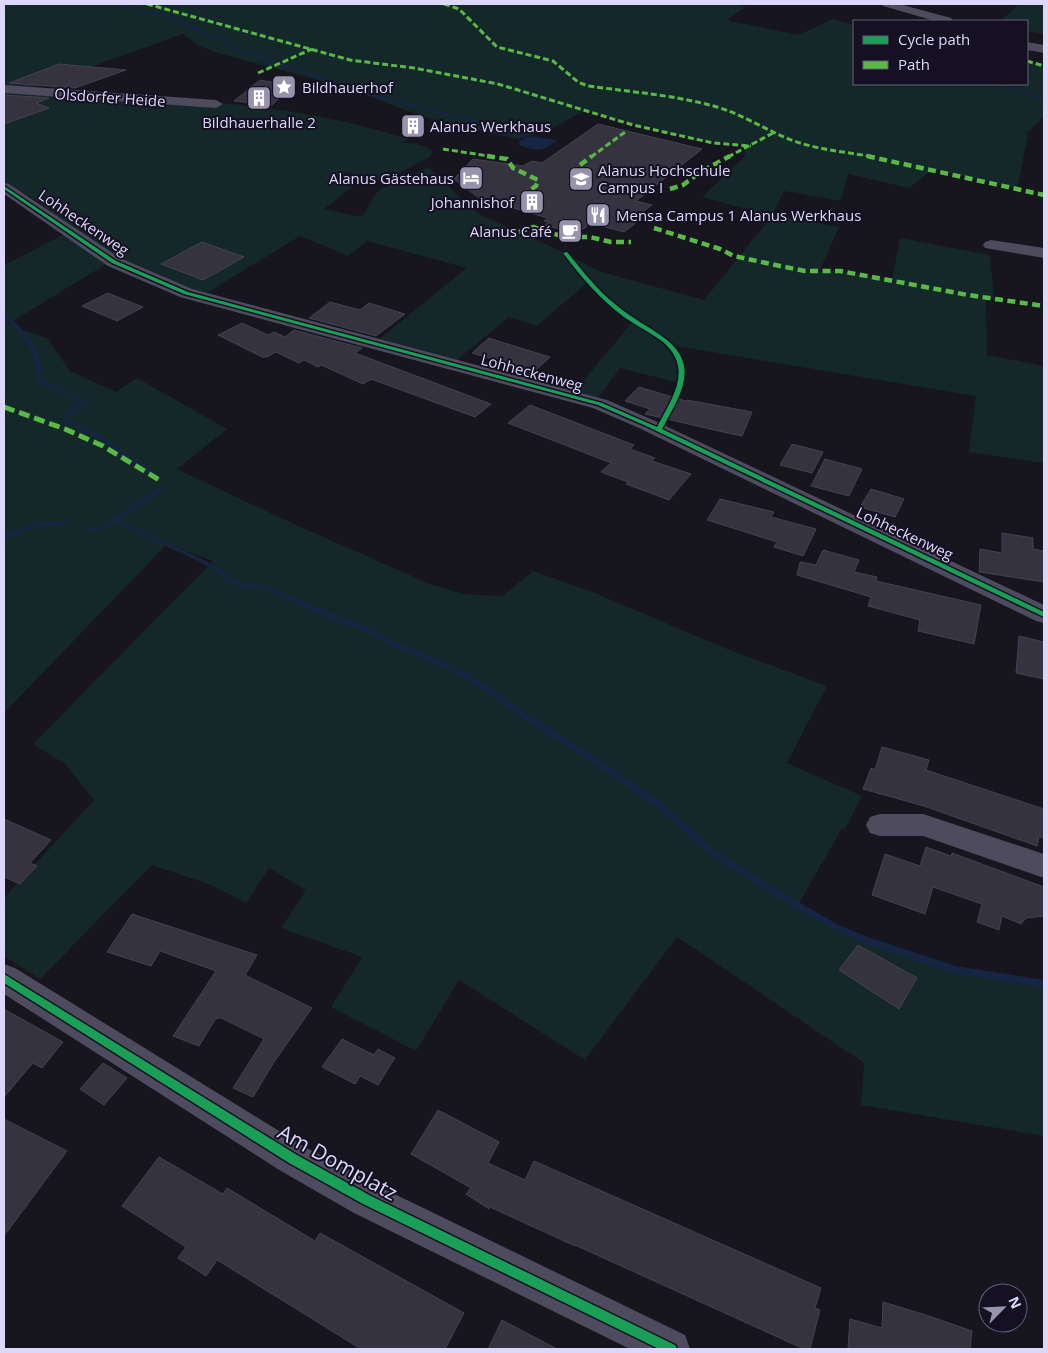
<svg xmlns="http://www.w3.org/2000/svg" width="1048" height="1353" viewBox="0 0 1048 1353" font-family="'Open Sans',sans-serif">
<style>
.green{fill:#152829;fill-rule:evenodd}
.water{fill:#162542}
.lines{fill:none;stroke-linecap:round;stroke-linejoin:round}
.stream{fill:#162542;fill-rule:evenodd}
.building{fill:#363340;stroke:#444151}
.street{fill:#4d4b5d;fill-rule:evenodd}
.quiet-far2{stroke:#58b947;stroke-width:3;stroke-dasharray:6 3;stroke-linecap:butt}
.quiet-far1{stroke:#58b947;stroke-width:4.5;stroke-dasharray:8 4.5;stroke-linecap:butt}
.quiet{stroke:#58b947;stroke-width:5;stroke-dasharray:11 5;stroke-linecap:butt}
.cycleway-casing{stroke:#151122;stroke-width:3}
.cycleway{fill:#1a9f57;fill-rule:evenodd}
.labels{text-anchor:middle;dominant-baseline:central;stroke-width:4;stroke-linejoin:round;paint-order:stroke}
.far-poi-label{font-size:15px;fill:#ddd7fa;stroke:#151122;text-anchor:start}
.far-street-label{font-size:15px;fill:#ddd7fa;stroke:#151122}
.near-street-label{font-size:21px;fill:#ddd7fa;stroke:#151122}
</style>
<rect width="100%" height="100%" fill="#17151e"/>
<path class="green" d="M4 4H732L746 7 726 20 798 35 833 19 854 25V84H1027V61L1044 66V116L1026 134 1028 135 1017 189 933 169 909 188 848 174 841 201 784 191 772 215 839 227 819 272 840 271 892 280 900 238 990 255 994 299 986 300 987 355 1044 366V463L969 452 976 396 670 345C680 360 684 364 680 383L620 368 598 398 575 391 633 321 608 301 588 282 537 326 509 317 451 365 373 344 467 268 367 241 348 256 300 236 205 294 108 263 8 324 48 339 70 371 116 392 137 378 227 429 177 469 294 524 430 584 463 594 502 596 533 571 595 593 732 651 827 686 787 763 862 796 845 829 842 828 798 905 834 926 863 939 956 970 1044 984V1136L861 1105 864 1063 677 937 585 1060 459 980 416 1051 331 1007 362 957 281 928 306 890 269 868 246 903 206 883 152 865 40 979 4 956V898L94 800 65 764 33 744 213 561 167 544 4 713V265L74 229 31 197 4 184ZM183 34 199 46 218 53 348 88 418 115 457 126 518 139 547 131 584 111 698 140 747 144 744 157 702 197 772 216 704 300 598 271 565 253 481 215 469 206 428 167 381 189C372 196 369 208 361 217L324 209 361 180 342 175 346 172 383 182 431 156 432 151C424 144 412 143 402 143L409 139C379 130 348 122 317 116 221 98 120 97 23 91Z
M1019 4H1044V34L1027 31V21H1000Z"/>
<path class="water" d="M531 136 558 140C541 152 538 152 519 145V141Z"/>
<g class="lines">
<path class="stream" d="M115 4H120L168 16 222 38 240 49 372 94 485 123 528 137 525 138 483 125 370 96 238 51 220 40 166 18Z
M997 84H1002L1044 98V100Z
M4 314C18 322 36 344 40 360 42 367 42 374 42 380L90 403 67 417 104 438 155 473V475H151L100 440 61 418V416L83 403 37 382C36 376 37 369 35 362 31 344 17 330 4 317Z
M161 486 164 488 163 489 139 507 119 520 200 558 223 571 229 578 245 584 265 585 323 610 370 628 389 639 451 665 476 678 519 709 591 754 661 802 715 850 774 888 837 924 865 936 956 966 1044 980V988L956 974 860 942 831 928 768 892 709 854 655 806 585 758 515 713 472 682 447 669 385 643 366 632 319 614 262 588H244L225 580 219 573 196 560 115 522 94 533 81 527 84 525 94 529 127 510Z
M68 521 71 523 70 524 40 526 4 539V535L39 522Z"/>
</g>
<path class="building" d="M59 64 126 70 75 88 9 83Z
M260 80 292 86 272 105 234 101Z
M4 95 49 98 36 103 49 108 4 124Z
M598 124 702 149 636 201 652 205 637 216 642 218 624 232 591 223 577 234 545 225 549 222 544 221 548 218 479 198 454 179 473 159 523 166 532 161 542 163Z
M202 242 244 257 203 280 161 264Z
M108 293 125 300 143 307 117 321 82 306Z
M330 302 360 310 369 303 405 314 376 336 309 318Z
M242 323 268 335 274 332 285 337 294 330 362 348 355 353 491 404 475 417 371 379 363 384 321 365 318 367 304 360 299 363 276 352 267 357H262L218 335Z
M489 338 498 341 550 357 534 372 472 353Z
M639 387 686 401 687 400 752 412 742 436 723 432 645 414 650 409 625 401Z
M530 405 634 445 630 449 655 458 652 461 691 474 669 500 626 484 628 482 601 472 611 463 508 423Z
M792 444 823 452 812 473 780 465Z
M825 459 862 469 849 496 811 486Z
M871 489 904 499 895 517 860 507Z
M720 499 774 512 771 517 816 529 803 556 774 547 777 542 707 520Z
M1002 533 1033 538V549L1044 551V582L979 572 980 549 1002 553Z
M823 550 859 560 854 572 877 577 876 581 981 605 974 644 918 631 920 620 868 606 871 597 797 575 800 562 816 565Z
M1019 636 1044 642V679L1016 673Z
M882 747 929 760 926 770 1044 809V838L1039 837 1037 846 924 806 863 789 871 768 875 770Z
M4 819 51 840 30 863 37 866 20 884 4 877Z
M926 847 951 856 952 853 1044 887V916L1026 918 1021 924 1002 916 999 930 977 922 982 904 933 887 925 914 872 895 885 854 920 866Z
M132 914 257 955 245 975 312 1008 274 1062 253 1097 233 1088 264 1039 219 1017 218 1019 216 1018 199 1046 173 1036 216 971 160 951 151 966 107 952Z
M858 945 917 978 899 1009 839 970Z
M4 1009 63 1042 42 1068 33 1063 4 1097Z
M342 1039 374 1055 378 1049 395 1058 378 1085 360 1076 355 1084 322 1067Z
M103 1063 127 1078 104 1105 80 1089Z
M438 1110 499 1142 488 1163 525 1180 534 1161 821 1288 815 1308 820 1310 810 1349H804L575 1245V1246L490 1207 489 1209 466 1194 471 1188 411 1154Z
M4 1119 67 1151 4 1236Z
M159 1157 223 1194 227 1188 315 1241 320 1233 464 1313 445 1349H361L217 1260 206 1276 178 1258 186 1247 122 1206Z
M883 1302 926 1315 972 1331 970 1349H848L850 1319 882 1328Z
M502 1320 557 1349H488Z"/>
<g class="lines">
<path class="street" d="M881 4H899L951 18 953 21H935L883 6Z
M1027 42 1044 45V53L1027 50Z
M4 85 216 100 223 104 216 108 4 93Z
M4 183 9 184 120 258 192 289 607 400 653 420 1044 605V623L1036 621 639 428 593 408 180 297 108 266 4 194Z
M991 240 1044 248V258L985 248 983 245 985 242Z
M880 814H923L1044 854V878L923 836H880L870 833 866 825 870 817Z
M4 964 15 968 305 1147 380 1187 685 1335 690 1349H630L354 1213 281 1171 4 994Z"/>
<path class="quiet-far2" d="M147 4 350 60 414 68 498 84 633 125 713 143 751 146
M444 4 459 9 497 47 553 61 578 82 588 86C631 92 675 95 717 107 744 115 767 131 794 141 819 150 848 152 873 157
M1027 61 1044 66
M258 73 312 49
M443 149 495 157
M591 157 625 132
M728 157 773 133"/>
<path class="quiet-far1" d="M487 156 507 159 513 168 538 180 536 186 521 196
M867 156 1044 195
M580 165 592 156
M670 189 683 185 702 171 730 156
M654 228 720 249 734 256 780 266 805 271H840L968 295 1044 306
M519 232 533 227 564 237H590L611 242H631"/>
<path class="quiet" d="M4 407 65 429 103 446 161 481"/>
<defs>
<path id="cycleway" d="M4 186 116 261 188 292 602 403 657 427C672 398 694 369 663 342 651 333 637 326 624 317 600 299 581 277 563 253L567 252C582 270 596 289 615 304 631 318 650 327 667 340 701 368 678 398 662 429L1044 612V617L644 425 598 405 184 294 112 263 4 189Z
M4 974 297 1155 371 1196 675 1345 677 1349H659L363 1204 289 1163 4 983Z"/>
</defs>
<use href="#cycleway" class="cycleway-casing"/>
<use href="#cycleway" class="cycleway"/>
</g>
<defs>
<symbol id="sight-square" viewBox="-11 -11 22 22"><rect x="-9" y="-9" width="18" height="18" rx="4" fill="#9893ad" stroke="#151122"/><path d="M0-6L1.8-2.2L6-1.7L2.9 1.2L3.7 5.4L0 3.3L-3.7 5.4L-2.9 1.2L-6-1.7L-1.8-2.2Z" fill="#fff"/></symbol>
<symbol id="building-square" viewBox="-11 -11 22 22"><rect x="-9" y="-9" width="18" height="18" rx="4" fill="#9893ad" stroke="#151122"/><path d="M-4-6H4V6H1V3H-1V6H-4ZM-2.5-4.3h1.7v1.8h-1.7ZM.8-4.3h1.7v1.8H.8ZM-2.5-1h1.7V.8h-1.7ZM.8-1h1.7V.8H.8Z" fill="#fff"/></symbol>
<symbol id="hotel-square" viewBox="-11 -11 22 22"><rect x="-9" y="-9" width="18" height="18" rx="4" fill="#9893ad" stroke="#151122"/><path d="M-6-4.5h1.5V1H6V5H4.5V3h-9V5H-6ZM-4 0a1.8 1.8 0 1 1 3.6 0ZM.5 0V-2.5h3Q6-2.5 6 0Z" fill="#fff"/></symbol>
<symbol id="university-square" viewBox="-11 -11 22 22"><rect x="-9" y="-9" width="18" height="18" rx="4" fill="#9893ad" stroke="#151122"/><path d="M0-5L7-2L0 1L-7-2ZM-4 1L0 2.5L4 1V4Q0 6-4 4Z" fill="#fff"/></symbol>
<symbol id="restaurant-square" viewBox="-11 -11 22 22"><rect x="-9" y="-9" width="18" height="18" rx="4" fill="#9893ad" stroke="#151122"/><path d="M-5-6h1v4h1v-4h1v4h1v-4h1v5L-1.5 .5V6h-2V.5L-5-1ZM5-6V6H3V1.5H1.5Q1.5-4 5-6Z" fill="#fff"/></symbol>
<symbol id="cafe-square" viewBox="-11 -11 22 22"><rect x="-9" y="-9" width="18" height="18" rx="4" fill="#9893ad" stroke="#151122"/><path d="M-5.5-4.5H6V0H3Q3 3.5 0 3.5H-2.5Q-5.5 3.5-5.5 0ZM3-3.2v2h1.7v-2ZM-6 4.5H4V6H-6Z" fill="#fff"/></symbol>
</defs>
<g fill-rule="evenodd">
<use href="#sight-square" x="270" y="73" width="28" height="28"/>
<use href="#building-square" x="245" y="84" width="28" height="28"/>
<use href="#building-square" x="399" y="112" width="28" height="28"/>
<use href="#hotel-square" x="457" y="164" width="28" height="28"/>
<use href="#university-square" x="567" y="165" width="28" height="28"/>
<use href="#building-square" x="518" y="188" width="28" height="28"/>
<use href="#restaurant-square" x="584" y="201" width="28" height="28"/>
<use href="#cafe-square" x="556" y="217" width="28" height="28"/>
</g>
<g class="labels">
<g class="far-poi-label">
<text x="302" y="87">Bildhauerhof</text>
<text x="259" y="122" text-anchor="middle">Bildhauerhalle 2</text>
<text x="430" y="126">Alanus Werkhaus</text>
<text x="598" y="170">Alanus Hochschule<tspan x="598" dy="17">Campus I</tspan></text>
<text x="454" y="178" text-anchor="end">Alanus Gästehaus</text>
<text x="514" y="202" text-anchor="end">Johannishof</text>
<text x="616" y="215">Mensa Campus 1 Alanus Werkhaus</text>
<text x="552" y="231" text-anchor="end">Alanus Café</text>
</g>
<g class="far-street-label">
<text transform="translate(110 97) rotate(4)">Olsdorfer Heide</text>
<text transform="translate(84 222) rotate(34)">Lohheckenweg</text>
<text transform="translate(532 372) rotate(15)">Lohheckenweg</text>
<text transform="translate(905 533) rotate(25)">Lohheckenweg</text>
</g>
<g class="near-street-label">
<text transform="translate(338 1162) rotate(29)">Am Domplatz</text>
</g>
</g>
<rect width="1048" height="1353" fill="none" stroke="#ddd7fa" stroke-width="10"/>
<rect x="853" y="20" width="175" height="65" fill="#151122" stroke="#656078"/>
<rect x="863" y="36" width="25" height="8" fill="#1a9f57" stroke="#656078"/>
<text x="898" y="45" font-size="15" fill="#ddd7fa">Cycle path</text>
<rect x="863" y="61" width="25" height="8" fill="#58b947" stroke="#656078"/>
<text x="898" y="70" font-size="15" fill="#ddd7fa">Path</text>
<g transform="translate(1003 1308) rotate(66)"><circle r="24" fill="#151122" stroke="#656078"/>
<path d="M0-4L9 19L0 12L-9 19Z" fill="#9893ad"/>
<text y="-8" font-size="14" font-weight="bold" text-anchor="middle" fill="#ddd7fa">N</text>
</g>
</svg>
